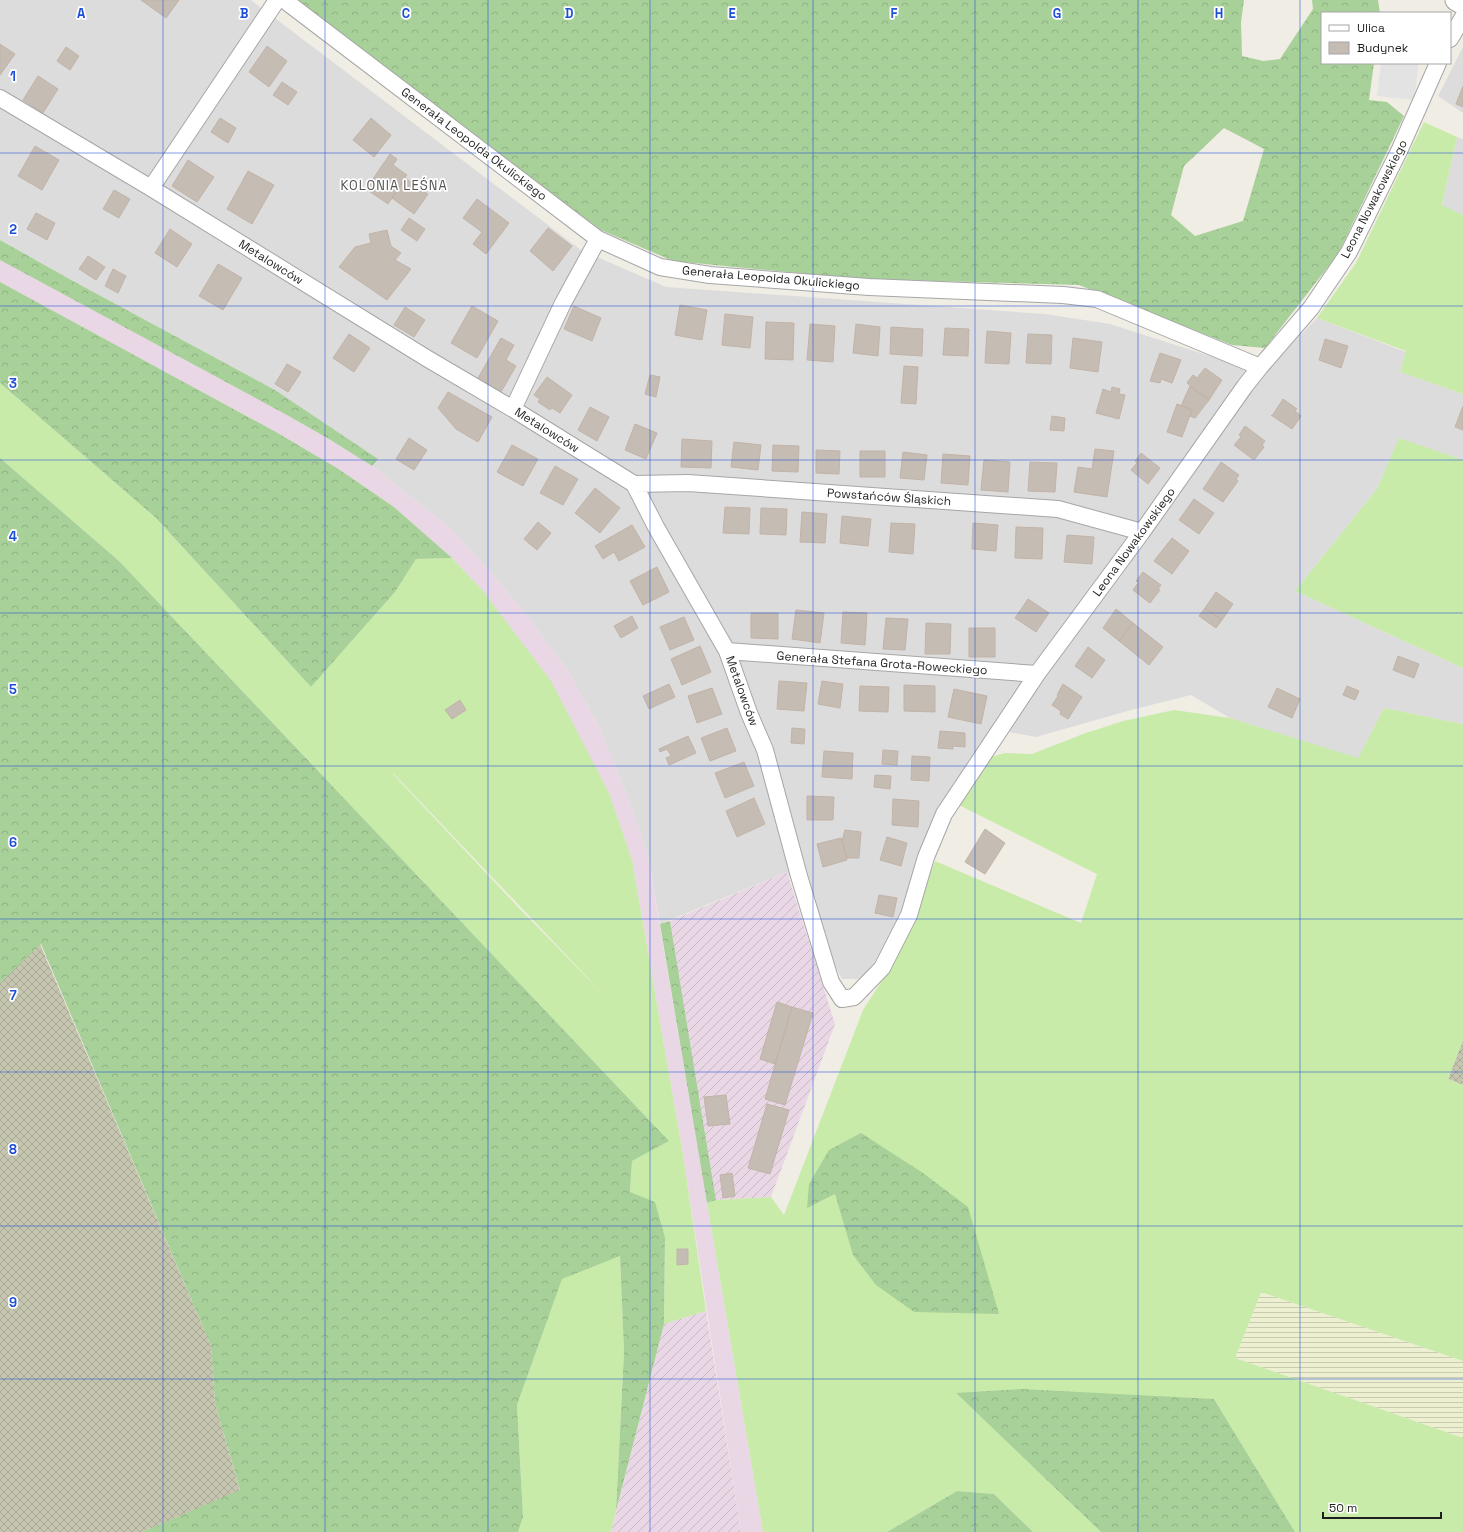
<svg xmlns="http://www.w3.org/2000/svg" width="1463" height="1532" viewBox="0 0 1463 1532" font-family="'Space Grotesk',sans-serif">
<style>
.residential{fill:#dddcdc}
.industrial{fill:url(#industrial-furrows)}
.railway{fill:#e9d7e6}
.construction{fill:url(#construction-cross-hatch)}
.farmland{fill:url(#farmland-rules)}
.grass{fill:#c9ebaa;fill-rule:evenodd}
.forest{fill:url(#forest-crowns);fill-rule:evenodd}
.parking{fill:#e3e3e3}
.building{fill:#c5bcb4;stroke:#c2b3a7}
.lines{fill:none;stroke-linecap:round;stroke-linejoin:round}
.minor-casing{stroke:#a6a6a6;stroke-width:18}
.tertiary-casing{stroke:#a6a6a6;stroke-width:23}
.minor{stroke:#fff;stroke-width:16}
.tertiary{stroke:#fff;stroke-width:21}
.grid{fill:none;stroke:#1d4ed8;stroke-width:1;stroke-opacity:0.55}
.labels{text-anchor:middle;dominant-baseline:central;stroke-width:3.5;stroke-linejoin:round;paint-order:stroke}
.street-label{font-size:12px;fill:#1f1f1f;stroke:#fff}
.neighbourhood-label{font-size:13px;letter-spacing:1px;fill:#525252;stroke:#fff}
.grid-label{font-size:13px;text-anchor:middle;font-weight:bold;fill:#1d4ed8;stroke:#fff;stroke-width:3.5;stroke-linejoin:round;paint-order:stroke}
</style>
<defs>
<pattern id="industrial-furrows" width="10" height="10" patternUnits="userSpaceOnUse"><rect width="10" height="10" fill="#e9d7e6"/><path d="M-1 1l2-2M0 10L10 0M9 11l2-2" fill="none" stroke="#c7b8c5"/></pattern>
<pattern id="construction-cross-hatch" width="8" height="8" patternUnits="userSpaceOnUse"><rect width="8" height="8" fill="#c5c5b0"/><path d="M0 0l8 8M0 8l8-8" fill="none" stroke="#a9a997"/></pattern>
<pattern id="farmland-rules" width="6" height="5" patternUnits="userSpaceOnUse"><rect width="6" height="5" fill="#ecefd0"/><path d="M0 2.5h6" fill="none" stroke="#caccb2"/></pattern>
<pattern id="forest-crowns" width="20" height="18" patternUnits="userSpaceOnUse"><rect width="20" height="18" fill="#a8d099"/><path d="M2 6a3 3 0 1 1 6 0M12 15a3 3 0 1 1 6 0" fill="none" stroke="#90b283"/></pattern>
</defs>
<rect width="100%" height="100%" fill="#f0ede5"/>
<path class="residential" d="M0 0H251L581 250 666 287 1045 314 1110 324 1247 368 1137 525 1013 693 933 816 907 905 895 934 862 979H842L787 872 660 924 648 856 628 798 600 729 568 671 532 622 488 569 448 526 372 466 377 459 275 390 73 281 0 240Z
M1463 47V113L1438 96Z
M1457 137 1463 139V215L1442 206Z
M1317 318 1406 352 1400 372 1463 394V460L1399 439 1377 489 1295 591 1463 668V724L1384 708 1358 759 1230 718 1191 695 1131 710 1036 737 1009 732 1049 664 1267 369Z"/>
<path class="industrial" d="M787 872 835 1024 771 1197 716 1200 670 921Z
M706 1311 741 1532H611L664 1324Z"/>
<path class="railway" d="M0 260 285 414 329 439 372 466 448 526 488 569 532 622 568 671 600 729 628 798 648 856 763 1532H741L683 1155 632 860 483 591 452 558 394 507 337 468 276 432 0 282Z"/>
<path class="construction" d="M40 944 211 1346 215 1403 240 1491 142 1532H0V983Z
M1463 1040V1085L1448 1079Z"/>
<path class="farmland" d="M1261 1292 1463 1361V1438L1235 1358Z"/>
<path class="grass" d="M1424 122 1457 137 1442 205 1463 215V394L1400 372 1406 351 1317 318 1356 263Z
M0 383 156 518 311 687 395 592 416 559 452 558 483 591 551 681 609 793 632 860 683 1155 706 1311 664 1324 665 1238 630 1193 632 1161 669 1141 119 561 0 458ZM393 774H394L608 999 519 908Z
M1399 438 1463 460V668L1295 591 1377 489Z
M1384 708 1463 724V1040L1448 1079 1463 1085V1361L1261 1292 1235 1358 1463 1438V1532H1295L1214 1399 956 1393 1101 1532H1033L994 1494 957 1491 887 1532H763L707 1203 716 1200 771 1197 784 1215 863 1010 887 973 916 908 935 861 1081 923 1097 874 959 805 991 757 1005 753 1032 754 1083 734 1123 721 1174 710 1230 718 1358 758Z
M620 1256 624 1352 616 1511 611 1532H518L523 1517 517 1405 562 1278Z"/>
<path class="forest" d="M293 0H1244L1241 22 1242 56 1263 61 1280 59 1313 9 1312 0H1378L1380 13H1322V63H1374L1369 100 1387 102 1404 116 1338 254 1265 348 1232 345 1079 285 862 279 673 261 601 230ZM1224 128 1264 149 1243 221 1195 236 1171 215 1184 166Z
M0 240 73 281 275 390 378 459 372 466 329 439 285 414 0 260Z
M0 282 276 432 337 468 394 507 452 558 416 559 395 592 311 687 156 518 0 383Z
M0 458 119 561 669 1141 632 1161 630 1192 655 1202 665 1238 664 1324 616 1511 624 1352 620 1256 562 1279 517 1405 523 1517 518 1532H142L240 1490 215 1403 211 1346 41 944 0 983Z
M670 921 716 1200 707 1203 660 924Z
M861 1133 923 1173 968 1207 999 1314 914 1312 876 1285 853 1255 835 1194 807 1208 809 1184 829 1150Z
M1021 1389 1214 1399 1295 1532H1101L956 1393Z
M957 1491 994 1494 1033 1532H887Z"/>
<path class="parking" d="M1381 63H1419L1414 100 1377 96Z"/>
<path class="building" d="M141 0H179L166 18Z
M0 44 15 54 0 75Z
M267 46 287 61 269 87 249 72Z
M66 47 79 56 70 70 57 61Z
M38 76 58 89 43 113 23 100Z
M282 82 297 92 288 105 273 95Z
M1463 86V107L1456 104Z
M220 118 236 128 228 143 211 132Z
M371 118 391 135 374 157 353 140Z
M35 146 59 160 42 190 18 176Z
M390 154 397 159 393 165 407 175 388 204 366 189Z
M188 160 214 177 197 202 172 186Z
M248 171 274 185 252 224 227 209Z
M405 178 428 194 414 214 392 198Z
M114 190 130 199 119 218 103 209Z
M477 199 509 223 486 254 473 244 482 232 463 218Z
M36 213 55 223 47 240 27 229Z
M409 218 425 229 417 241 401 230Z
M548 228 572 246 553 271 530 251Z
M170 229 192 244 177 267 155 253Z
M387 230 391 246 401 253 395 260 411 269 387 300 339 267 355 247 371 243 369 234Z
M88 256 105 267 96 280 79 269Z
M218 264 242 278 223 310 199 296Z
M113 269 126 276 118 293 105 286Z
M680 305 707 310 702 340 675 335Z
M472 306 498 321 477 358 451 343Z
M574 306 601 318 592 341 564 329Z
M405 307 425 320 414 337 394 325Z
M725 314 753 317 750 348 722 345Z
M766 322 794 323 793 360 765 359Z
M810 324 835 326 833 362 807 360Z
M856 324 880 327 878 356 853 353Z
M891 327 923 329 922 356 890 354Z
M945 328 969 329 968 356 943 355Z
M987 331 1011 333 1009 364 985 363Z
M349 334 370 348 354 372 333 358Z
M1028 334 1052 335 1051 364 1026 363Z
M501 338 514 345 506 360 516 366 501 392 478 378Z
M1073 338 1102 342 1098 372 1070 368Z
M1325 339 1348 346 1341 368 1319 360Z
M1160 353 1181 360 1172 383 1161 379 1160 383 1150 381Z
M287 364 301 372 288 392 275 384Z
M904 366 918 367 916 404 901 403Z
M1205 368 1222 380 1209 400 1187 383 1193 375 1197 378Z
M650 375 660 377 656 397 645 394Z
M547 377 572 395 560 413 552 408 550 410 538 402 540 399 534 395Z
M1190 386 1209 400 1195 418 1190 416 1192 410 1181 406Z
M1112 387 1120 389 1119 394 1125 395 1119 419 1096 413 1103 389 1111 392Z
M448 392 492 417 478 442 456 429 438 408Z
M1283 399 1297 409 1295 411 1301 416 1292 429 1271 415 1272 416Z
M1177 404 1192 410 1182 437 1167 432Z
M1463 406V430L1455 427Z
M590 407 609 417 597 441 578 430Z
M1052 416 1065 418 1064 431 1050 430Z
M635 424 657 433 646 459 625 450Z
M1245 426 1265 441 1262 445 1264 447 1254 460 1234 445 1241 437 1239 435Z
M409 438 427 450 414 470 396 459Z
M682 439 712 441 711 468 681 467Z
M734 442 761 445 758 470 731 467Z
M512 445 538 459 523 486 497 472Z
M773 445 799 446 798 472 772 471Z
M1095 449 1114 451 1107 497 1074 492 1078 467 1092 469Z
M816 450 840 451 839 474 816 473Z
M860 451H885V477H860Z
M903 452 927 455 924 480 900 478Z
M1141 453 1160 468 1148 484 1131 470 1137 463 1135 461Z
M943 454 970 456 968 485 941 483Z
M984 460 1010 462 1008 492 981 490Z
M1030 462 1057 463 1055 492 1028 491Z
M1221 462 1239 475 1236 479 1238 481 1223 502 1203 489Z
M555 466 578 479 563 505 540 493Z
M595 488 620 508 600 533 575 513Z
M1194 499 1214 513 1199 534 1179 520Z
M725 507 750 508 749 534 723 533Z
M761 508 787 509 786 535 760 534Z
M802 512 827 514 825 543 800 542Z
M842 516 871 519 868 546 840 543Z
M538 522 551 533 537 550 524 539Z
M891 523 915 524 913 554 889 552Z
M973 523 998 525 996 551 972 549Z
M632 525 645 547 619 561 614 552 603 559 595 546Z
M1016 527 1043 528 1042 559 1015 558Z
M1067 535 1094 537 1092 564 1064 562Z
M1172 538 1189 551 1172 574 1154 561Z
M657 567 669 592 643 605 630 581Z
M1143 572 1161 585 1158 589 1160 590 1150 603 1133 590 1139 582 1136 581Z
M1216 592 1233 604 1222 620 1205 608Z
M1028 599 1049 613 1036 632 1015 618Z
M1205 608 1222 620 1216 628 1199 616Z
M1116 609 1133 623 1119 641 1103 628Z
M796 610 824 613 820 643 792 639Z
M843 612 867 613 865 645 841 643Z
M751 613H778V639L751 638Z
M632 616 638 628 621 638 614 626Z
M684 617 694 640 670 650 660 627Z
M886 618 908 619 905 650 883 649Z
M926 623 951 624 950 654H925Z
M1133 623 1163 647 1149 665 1119 641Z
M969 628H995V657H969Z
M700 646 711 672 682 685 671 659Z
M1088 647 1105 660 1092 678 1075 666Z
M1398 656 1419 664 1414 678 1393 670Z
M779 681 807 683 804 711 777 709Z
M822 681 843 684 840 708 818 704Z
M669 684 675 697 649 709 643 696Z
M1063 684 1082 697 1068 719 1060 714 1061 711 1052 705 1058 696 1057 695Z
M904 685 935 686V712L904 711Z
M860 686 889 687 888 712 859 711Z
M1347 686 1359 691 1355 700 1343 695Z
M712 688 722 714 697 723 688 696Z
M1277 688 1300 699 1292 718 1268 707Z
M954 689 987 696 981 724 948 717Z
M460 700 466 710 452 719 445 710Z
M727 728 736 751 710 761 701 738Z
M792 728 805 729 804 744 791 743Z
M940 731 965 733V747L953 746V749L938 748Z
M688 736 696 753 669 765 666 758 671 756 667 749 660 752 659 749Z
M883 750 898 751 897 765 882 764Z
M824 751 853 753 852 779 822 777Z
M912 756 930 757 929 781 911 780Z
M744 762 754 786 725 798 715 773Z
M875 775 891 776 890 789 874 787Z
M807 796 834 797 833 820H807Z
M754 798 765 824 737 837 726 811Z
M893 799 919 801 918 827 892 825Z
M985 829 1005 843 985 874 965 862Z
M845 830 861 832 859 858H847L842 841Z
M887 837 907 843 901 866 880 860Z
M841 838 847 860 823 867 817 844Z
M879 895 897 898 893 917 875 913Z
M777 1002 792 1007 775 1064 760 1059Z
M792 1007 813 1013 785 1105 765 1099Z
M726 1095 730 1124 708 1126 704 1097Z
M767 1104 789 1110 770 1174 748 1168Z
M732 1173 735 1196 723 1198 720 1175Z
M677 1249H688V1264L677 1265Z"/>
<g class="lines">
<defs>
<path id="minor" d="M284 0 598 239 660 267 710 275 869 287 1063 295 1097 299 1260 367
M1450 39 1463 17
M0 98 151 188 428 359 513 409 634 484 656 527 727 651 749 713 765 750 799 876 831 982 842 999 854 997 882 968 909 915 926 857 944 814 1037 674 1142 532 1245 386 1260 367 1311 308 1349 252 1400 149 1438 63
M151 188 277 0
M513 409 563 303 598 239
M634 484 688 483 1058 509 1142 532
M727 651 1037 674"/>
<path id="tertiary" d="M1456 0 1463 4"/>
</defs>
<use href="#minor" class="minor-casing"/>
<use href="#tertiary" class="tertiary-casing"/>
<use href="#minor" class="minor"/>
<use href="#tertiary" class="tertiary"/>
</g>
<path class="grid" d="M163 0V1532M325 0V1532M488 0V1532M650 0V1532M813 0V1532M975 0V1532M1138 0V1532M1300 0V1532M0 153H1463M0 306H1463M0 460H1463M0 613H1463M0 766H1463M0 919H1463M0 1072H1463M0 1226H1463M0 1379H1463"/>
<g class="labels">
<g class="street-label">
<text transform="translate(474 144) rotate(37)">Generała Leopolda Okulickiego</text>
<text transform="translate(1374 199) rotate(-63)">Leona Nowakowskiego</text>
<text transform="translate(271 262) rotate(32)">Metalowców</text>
<text transform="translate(771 278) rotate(5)">Generała Leopolda Okulickiego</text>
<text transform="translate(547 430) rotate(32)">Metalowców</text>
<text transform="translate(889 497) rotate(4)">Powstańców Śląskich</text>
<text transform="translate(1134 542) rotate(-54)">Leona Nowakowskiego</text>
<text transform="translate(882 663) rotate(4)">Generała Stefana Grota-Roweckiego</text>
<text transform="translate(742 691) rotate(70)">Metalowców</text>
</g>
<g class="neighbourhood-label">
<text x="394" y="185">KOLONIA LEŚNA</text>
</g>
</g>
<g class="grid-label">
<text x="81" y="18">A</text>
<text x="244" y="18">B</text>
<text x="406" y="18">C</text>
<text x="569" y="18">D</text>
<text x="732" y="18">E</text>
<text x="894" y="18">F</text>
<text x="1057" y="18">G</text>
<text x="1219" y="18">H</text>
<text x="13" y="81">1</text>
<text x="13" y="234">2</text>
<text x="13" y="388">3</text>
<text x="13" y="541">4</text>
<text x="13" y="694">5</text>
<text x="13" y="847">6</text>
<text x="13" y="1000">7</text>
<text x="13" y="1154">8</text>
<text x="13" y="1307">9</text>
</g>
<rect x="1321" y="12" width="130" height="52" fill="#ffffff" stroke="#a5a5a5"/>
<rect x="1329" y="25" width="20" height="6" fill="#ffffff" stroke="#a5a5a5"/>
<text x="1357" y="32" font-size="12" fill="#1f1f1f">Ulica</text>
<rect x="1329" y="42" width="20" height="12" fill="#c5bcb4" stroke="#a5a5a5"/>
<text x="1357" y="52" font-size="12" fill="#1f1f1f">Budynek</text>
<path d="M1323 1512v6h118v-6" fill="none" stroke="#1f1f1f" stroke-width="2"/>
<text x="1329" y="1512" font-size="12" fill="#1f1f1f" stroke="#ffffff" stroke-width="3" paint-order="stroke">50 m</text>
</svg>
